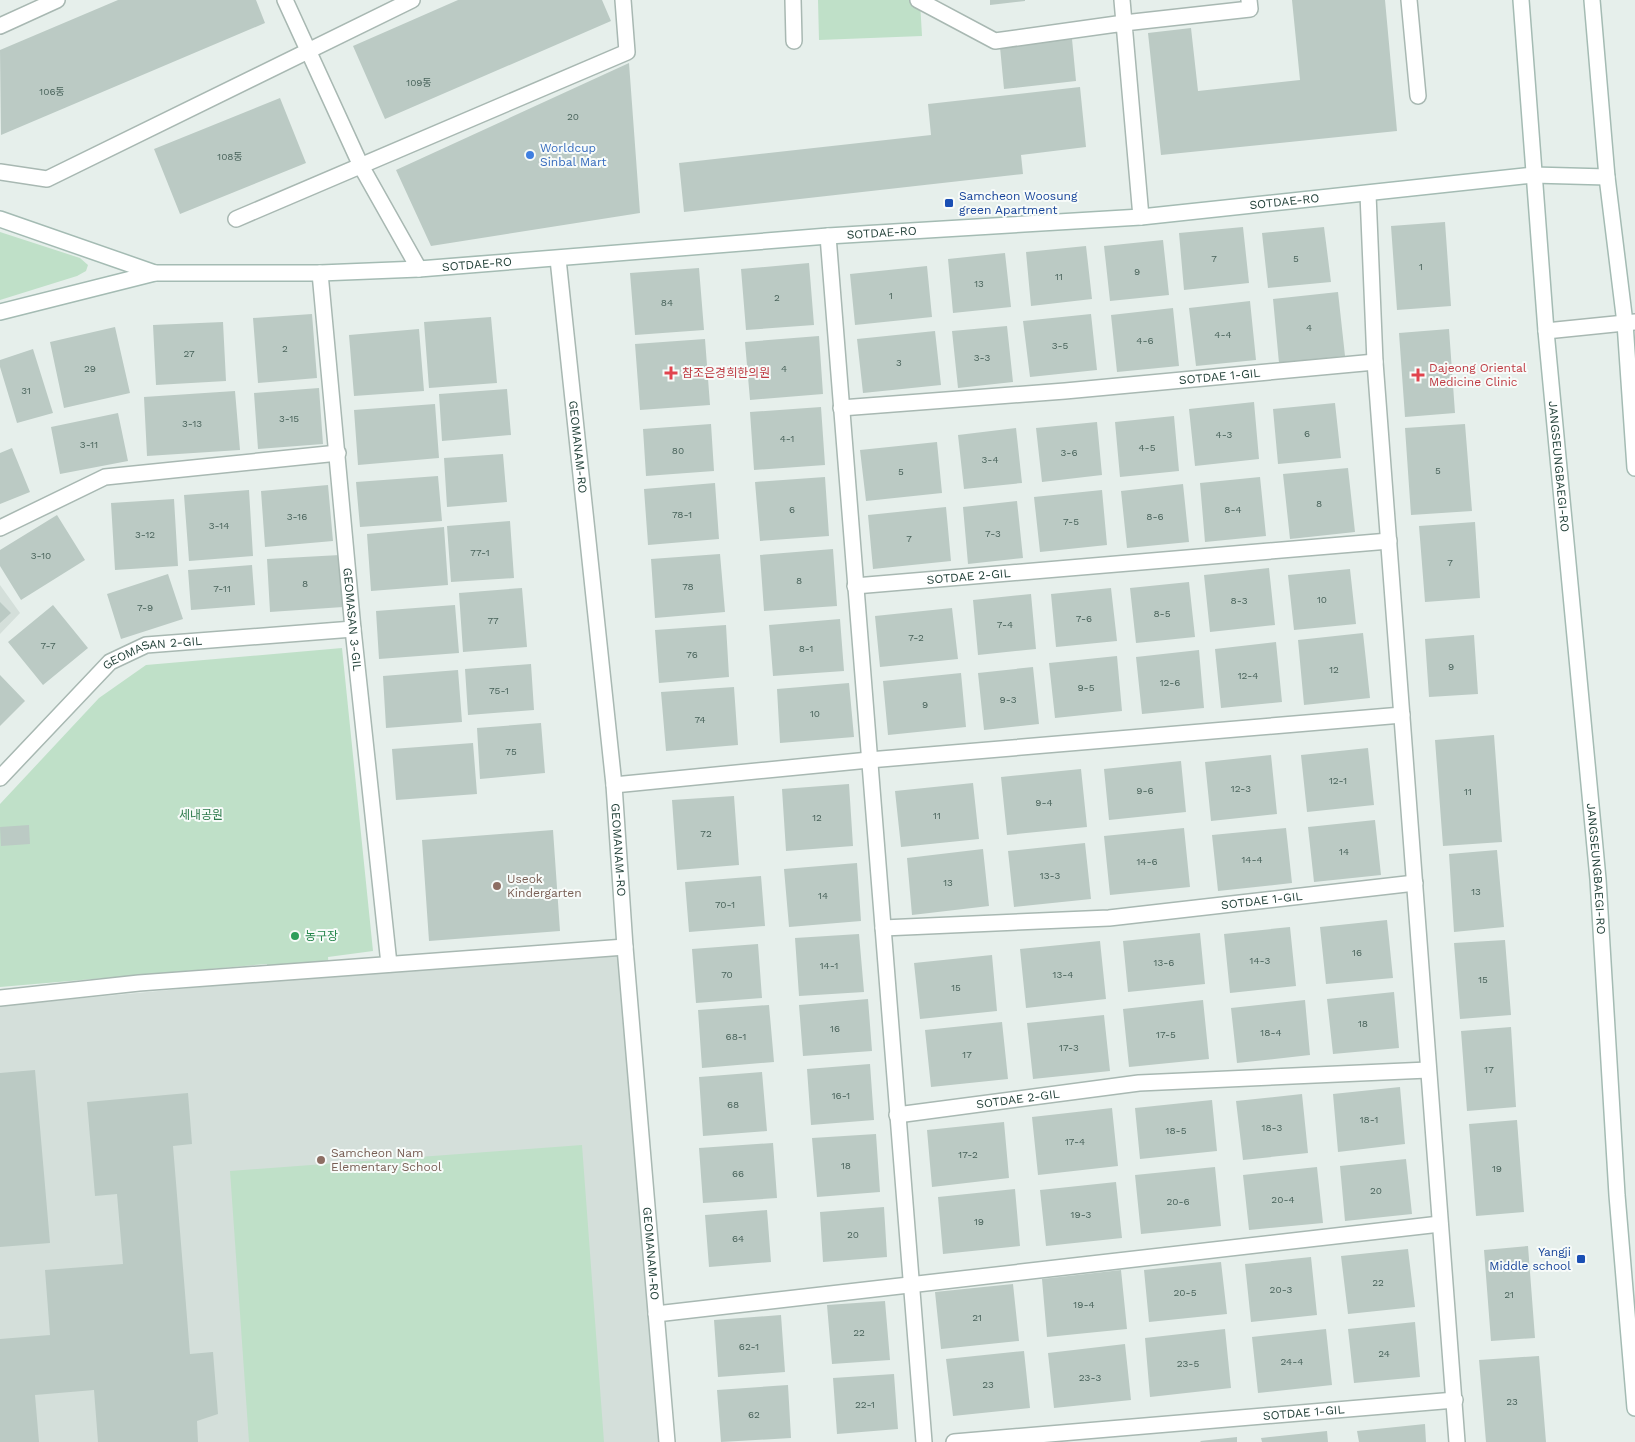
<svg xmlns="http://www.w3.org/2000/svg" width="1635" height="1442" viewBox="0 0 1635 1442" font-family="'Work Sans','Noto Sans KR',sans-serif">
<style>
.built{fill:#d4dfda}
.green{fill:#bfe0c8}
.building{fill:#bbcac4}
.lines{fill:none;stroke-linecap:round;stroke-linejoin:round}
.lane-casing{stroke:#a8b8b2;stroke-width:18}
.street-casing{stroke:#a8b8b2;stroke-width:18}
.secondary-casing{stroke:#a4bbb3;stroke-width:18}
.lane{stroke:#fff;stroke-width:15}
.street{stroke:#fff;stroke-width:15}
.secondary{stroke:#fff;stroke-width:15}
.shop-dot{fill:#3f7fe0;stroke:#f7fbf9;stroke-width:2}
.transit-dot{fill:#1a4fb4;stroke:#f7fbf9;stroke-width:2}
.health-dot{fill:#e0444e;stroke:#f7fbf9;stroke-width:2}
.education-dot{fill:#8d6e63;stroke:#f7fbf9;stroke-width:2}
.leisure-dot{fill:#2e9e5b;stroke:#f7fbf9;stroke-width:2}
.labels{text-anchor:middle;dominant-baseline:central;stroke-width:4;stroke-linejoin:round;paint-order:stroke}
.number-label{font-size:10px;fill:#4a645c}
.shop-label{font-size:12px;fill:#366cbe;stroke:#f7fbf9;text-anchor:start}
.transit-label{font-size:12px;fill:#164399;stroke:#f7fbf9;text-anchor:start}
.street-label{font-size:12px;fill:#24423a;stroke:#f7fbf9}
.health-label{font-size:12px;fill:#be3a42;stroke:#f7fbf9;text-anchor:start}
.park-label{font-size:12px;fill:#2d7a4b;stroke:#f7fbf9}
.education-label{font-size:12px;fill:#785e54;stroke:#f7fbf9;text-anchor:start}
.leisure-label{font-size:12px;fill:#27864d;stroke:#f7fbf9;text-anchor:start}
</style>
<rect width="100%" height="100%" fill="#e6efeb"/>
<path class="built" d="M0 585 20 613 0 634Z
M625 947 667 1442H0V1006Z"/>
<path class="green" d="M818 0H918L920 1 922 36 819 40Z
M0 232 80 258 88 265 86 271 77 276 0 300Z
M342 648 373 951 328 957 329 970 269 977 267 964 0 987V804L99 698 146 665Z
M582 1145 604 1442H249L230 1171Z"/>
<path class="building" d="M118 0H256L265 23 1 135 0 50Z
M458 0H602L611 21 385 119 353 46Z
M990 0H1025V1L990 5Z
M1292 0H1385L1397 131 1161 155 1148 33 1191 28 1198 91 1300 80Z
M1072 39 1076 81 1004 89 1000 47Z
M629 63 640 213 431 246 396 170Z
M1080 87 1086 147 1021 155 1023 174 684 212 679 163 931 135 928 104Z
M280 98 306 163 180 214 154 149Z
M1445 222 1451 306 1397 310 1391 226Z
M1243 227 1249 283 1184 290 1179 233Z
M1324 227 1331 282 1268 288 1262 233Z
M1163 240 1169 295 1110 301 1104 246Z
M1086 246 1092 299 1031 306 1026 252Z
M1005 253 1011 307 953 313 948 259Z
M809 263 814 325 746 330 741 269Z
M927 266 932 317 855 325 850 274Z
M699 268 704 330 635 335 630 273Z
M1338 292 1345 356 1279 363 1273 299Z
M1250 301 1256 360 1196 366 1189 308Z
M1173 308 1179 366 1117 372 1111 315Z
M312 314 317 378 258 383 253 318Z
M1091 314 1097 370 1030 377 1023 321Z
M491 317 497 383 429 388 424 322Z
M223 322 226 381 156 385 153 325Z
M1007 326 1013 382 958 388 952 331Z
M115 327 130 393 64 408 50 342Z
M419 329 424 391 354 396 349 335Z
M1449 329 1455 413 1405 417 1399 333Z
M935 331 941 385 863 393 857 339Z
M819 336 823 394 750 400 745 342Z
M705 339 710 405 640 410 635 344Z
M33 349 53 413 17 423 0 367V360Z
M319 388 323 444 258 449 254 393Z
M507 389 511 435 442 441 439 394Z
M235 391 240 450 147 456 144 397Z
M1254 402 1259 459 1195 466 1189 409Z
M1335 403 1341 458 1278 464 1273 409Z
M435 404 439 458 358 465 354 410Z
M821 407 825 465 754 470 750 412Z
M118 413 128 461 60 474 51 427Z
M1174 416 1179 471 1120 477 1115 422Z
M1097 422 1102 475 1042 482 1036 428Z
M711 424 714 471 646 476 643 429Z
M1465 424 1472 511 1411 515 1405 428Z
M1016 428 1022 483 964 489 958 435Z
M937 442 942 493 866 501 860 450Z
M12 448 30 492 0 504V453Z
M503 454 507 502 447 507 444 458Z
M1348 468 1355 532 1290 539 1283 474Z
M438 476 442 521 360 527 356 482Z
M825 477 829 536 760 541 755 482Z
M1260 477 1266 536 1205 542 1200 483Z
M715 483 719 539 648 545 644 489Z
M1183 484 1189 542 1127 548 1121 491Z
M328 485 333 541 265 547 261 491Z
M249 490 253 556 189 561 184 495Z
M1102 490 1107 545 1040 552 1034 497Z
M174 499 178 566 115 570 111 503Z
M1017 501 1023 558 968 564 963 507Z
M946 507 951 561 873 569 868 515Z
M57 515 85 560 21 600 0 566V550Z
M510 521 514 578 451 582 447 526Z
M1475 522 1480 598 1425 602 1419 526Z
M444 527 448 585 371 591 367 534Z
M833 549 837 606 764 611 760 555Z
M720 554 725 612 655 618 651 559Z
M340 555 343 607 270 612 267 559Z
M252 565 255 605 191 610 188 570Z
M1269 568 1275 625 1210 632 1204 575Z
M1350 569 1356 624 1294 630 1288 575Z
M168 574 183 619 121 639 107 594Z
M1189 582 1195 637 1136 643 1130 588Z
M522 588 527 647 463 652 459 593Z
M1111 588 1117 641 1056 647 1051 594Z
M1031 594 1036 649 978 655 973 600Z
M0 602 11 613 0 623Z
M53 605 88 648 43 685 8 642Z
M455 605 459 653 379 659 376 611Z
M952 608 958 659 880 667 875 616Z
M840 619 844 671 773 676 769 625Z
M726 625 729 677 659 683 655 630Z
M1363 633 1370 698 1304 705 1298 640Z
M1474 635 1478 694 1429 697 1425 639Z
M1276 642 1282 702 1221 708 1215 649Z
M1199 650 1204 708 1142 714 1136 657Z
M1117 656 1122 711 1055 718 1049 663Z
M531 664 534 710 468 715 465 669Z
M1033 667 1039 724 984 730 978 673Z
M458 670 462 722 386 728 383 676Z
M961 673 966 727 888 735 883 681Z
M0 675 25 701 0 726Z
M849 683 854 737 780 743 777 689Z
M734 687 738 745 666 751 661 692Z
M541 723 545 773 480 779 477 728Z
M1494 735 1502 842 1443 846 1435 740Z
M473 743 477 794 396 800 392 749Z
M1368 748 1374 805 1307 812 1301 755Z
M1271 755 1277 814 1211 821 1205 762Z
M1181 761 1186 812 1109 820 1104 769Z
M1081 769 1087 827 1007 835 1001 777Z
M973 783 979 839 901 847 895 791Z
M849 784 853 846 786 851 782 789Z
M734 796 739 865 677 870 672 800Z
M1375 820 1381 875 1314 882 1308 827Z
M29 825 30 844 1 846 0 827Z
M1184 828 1190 887 1110 895 1104 836Z
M1286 828 1292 883 1218 891 1212 835Z
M553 830 560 931 429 941 422 840Z
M1085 843 1091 899 1014 907 1008 851Z
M983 849 989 906 912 915 907 858Z
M1497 850 1504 927 1454 932 1449 854Z
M857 863 861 921 789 927 784 869Z
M761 876 765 926 689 932 685 882Z
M1387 920 1393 978 1326 984 1320 927Z
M1290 927 1296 986 1230 993 1224 934Z
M1200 933 1205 984 1128 992 1123 941Z
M859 934 864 992 799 996 795 938Z
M1505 940 1511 1015 1460 1019 1454 943Z
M1100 941 1106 999 1026 1008 1020 949Z
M758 944 762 998 696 1003 692 949Z
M992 955 997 1011 920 1019 914 963Z
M1394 992 1399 1048 1333 1054 1327 999Z
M868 999 872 1051 803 1056 799 1005Z
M1203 1000 1209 1059 1129 1067 1123 1009Z
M1305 1000 1310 1055 1237 1063 1231 1008Z
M769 1005 774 1062 702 1068 698 1010Z
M1104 1015 1110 1071 1033 1079 1027 1023Z
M1002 1022 1008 1079 931 1087 925 1030Z
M1511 1027 1516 1107 1467 1111 1461 1031Z
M870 1064 874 1120 811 1125 807 1069Z
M35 1070 50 1243 0 1247V1073Z
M762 1072 767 1131 703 1136 699 1077Z
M1400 1087 1405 1144 1338 1152 1333 1094Z
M188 1093 192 1144 173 1146 190 1354 213 1352 218 1414 197 1421 198 1442H98L94 1390 35 1395 39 1442H0V1339L50 1335 45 1270 123 1264 117 1194 95 1196 87 1102Z
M1302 1094 1308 1153 1243 1160 1236 1101Z
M1212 1100 1217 1151 1140 1159 1135 1108Z
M1112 1108 1118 1166 1038 1175 1032 1117Z
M1517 1120 1524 1212 1476 1216 1469 1124Z
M1004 1122 1009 1178 932 1187 927 1130Z
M876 1134 880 1192 817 1197 812 1138Z
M773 1143 777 1198 703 1203 699 1148Z
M1406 1159 1412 1214 1345 1221 1340 1166Z
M1215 1167 1221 1226 1141 1234 1135 1175Z
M1317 1167 1323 1223 1249 1230 1243 1175Z
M1116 1182 1122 1238 1046 1246 1040 1190Z
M1015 1189 1020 1246 943 1254 938 1197Z
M884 1207 887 1257 823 1262 820 1212Z
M767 1210 771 1262 709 1267 705 1215Z
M1528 1246 1535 1338 1491 1341 1484 1250Z
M1408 1249 1415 1307 1348 1314 1341 1256Z
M1311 1257 1317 1315 1251 1322 1245 1264Z
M1221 1262 1227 1314 1149 1322 1144 1270Z
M1121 1270 1127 1329 1047 1337 1042 1279Z
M1013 1284 1019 1341 941 1349 935 1292Z
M885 1301 890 1360 832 1364 827 1305Z
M781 1315 785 1372 718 1377 714 1320Z
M1415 1322 1420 1377 1354 1383 1348 1329Z
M1225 1329 1231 1388 1150 1397 1145 1338Z
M1326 1329 1332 1385 1258 1393 1252 1337Z
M1125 1344 1131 1400 1054 1408 1048 1353Z
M1024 1351 1030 1408 953 1416 946 1359Z
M1539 1356 1546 1442H1486L1479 1360Z
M894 1374 898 1429 837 1434 833 1378Z
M788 1385 791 1438 721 1442 717 1390Z
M1425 1424 1426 1442H1359L1357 1431Z
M1327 1431 1328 1442H1262L1261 1438Z
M1237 1437V1442H1201L1200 1441Z"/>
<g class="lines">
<defs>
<path id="lane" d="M285 0 361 166 419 269
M793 0 794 41
M918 0 995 41 1124 23 1250 9 1249 0
M1122 0 1141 217
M1409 0 1418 96
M0 26 57 0
M0 172 47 179 412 0
M236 219 627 52 623 0"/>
<g id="street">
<path d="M1368 194 1375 362 1457 1442"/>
<path d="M828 236 924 1442"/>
<path id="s1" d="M558 259 614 785 625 947 667 1442"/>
<path id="s2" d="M320 273 353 629 389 964"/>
<path d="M1546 331 1635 322"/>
<path id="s3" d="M841 408 1065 391 1375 362"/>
<path d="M0 528 105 477 338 453"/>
<path id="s4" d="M855 586 1389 541"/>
<path id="s5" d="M0 778 110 662 146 645 353 629"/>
<path d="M614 785 869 760 1402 715"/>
<path id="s6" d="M883 928 1109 918 1415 883"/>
<path d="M0 998 139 983 625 947"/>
<path id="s7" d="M897 1115 1139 1083 1428 1070"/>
<path d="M656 1314 1440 1224"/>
<path id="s8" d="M954 1442 1455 1400"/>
</g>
<g id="secondary">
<path id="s9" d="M1521 0 1546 331 1598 879 1617 1195 1635 1408"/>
<path d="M1592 0 1607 177 1625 323 1635 468"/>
<path d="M0 219 155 273"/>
<path id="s10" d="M0 312 155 273H320L419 269 828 236 1141 217 1533 175 1607 177"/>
</g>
</defs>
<use href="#lane" class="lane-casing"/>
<use href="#street" class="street-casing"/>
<use href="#secondary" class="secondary-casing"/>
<use href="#lane" class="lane"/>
<use href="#street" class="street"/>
<use href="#secondary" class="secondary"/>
</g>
<circle class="shop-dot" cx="530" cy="155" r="5"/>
<g class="transit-dot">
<rect x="944" y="198" width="10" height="10" rx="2.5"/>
<rect x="1576" y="1254" width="10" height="10" rx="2.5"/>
</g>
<g class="health-dot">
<path d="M668.5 365.5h5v5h5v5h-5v5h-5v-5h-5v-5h5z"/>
<path d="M1415.5 367.5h5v5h5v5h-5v5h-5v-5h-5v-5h5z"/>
</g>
<g class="education-dot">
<circle cx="497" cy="886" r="5"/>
<circle cx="321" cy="1160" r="5"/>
</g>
<circle class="leisure-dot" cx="295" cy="936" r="5"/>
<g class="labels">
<g class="number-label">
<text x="419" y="82">109동</text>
<text x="52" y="91">106동</text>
<text x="573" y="116">20</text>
<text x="230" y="156">108동</text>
<text x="1214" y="258">7</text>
<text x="1296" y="258">5</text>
<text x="1421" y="266">1</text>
<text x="1137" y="271">9</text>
<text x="1059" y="276">11</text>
<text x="979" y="283">13</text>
<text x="891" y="295">1</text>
<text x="777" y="297">2</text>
<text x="667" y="302">84</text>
<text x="1309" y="327">4</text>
<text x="1223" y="334">4-4</text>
<text x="1145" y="340">4-6</text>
<text x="1060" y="345">3-5</text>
<text x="285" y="348">2</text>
<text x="189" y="353">27</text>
<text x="982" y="357">3-3</text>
<text x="899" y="362">3</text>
<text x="90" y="368">29</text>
<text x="784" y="368">4</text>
<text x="26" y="390">31</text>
<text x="289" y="418">3-15</text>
<text x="192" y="423">3-13</text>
<text x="1307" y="433">6</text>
<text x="1224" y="434">4-3</text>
<text x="787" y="438">4-1</text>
<text x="89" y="444">3-11</text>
<text x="1147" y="447">4-5</text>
<text x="678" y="450">80</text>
<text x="1069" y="452">3-6</text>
<text x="990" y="459">3-4</text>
<text x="1438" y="470">5</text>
<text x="901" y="471">5</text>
<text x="1319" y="503">8</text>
<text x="792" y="509">6</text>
<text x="1233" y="509">8-4</text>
<text x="682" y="514">78-1</text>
<text x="297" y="516">3-16</text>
<text x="1155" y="516">8-6</text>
<text x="1071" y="521">7-5</text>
<text x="219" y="525">3-14</text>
<text x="993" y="533">7-3</text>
<text x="145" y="534">3-12</text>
<text x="909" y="538">7</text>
<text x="480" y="552">77-1</text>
<text x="41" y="555">3-10</text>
<text x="1450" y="562">7</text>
<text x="799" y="580">8</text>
<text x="305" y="583">8</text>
<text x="688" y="586">78</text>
<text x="222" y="588">7-11</text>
<text x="1322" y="599">10</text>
<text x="1239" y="600">8-3</text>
<text x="145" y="607">7-9</text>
<text x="1162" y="613">8-5</text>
<text x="1084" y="618">7-6</text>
<text x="493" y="620">77</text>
<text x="1005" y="624">7-4</text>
<text x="916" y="637">7-2</text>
<text x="48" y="645">7-7</text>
<text x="806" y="648">8-1</text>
<text x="692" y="654">76</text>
<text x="1451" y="666">9</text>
<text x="1334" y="669">12</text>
<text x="1248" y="675">12-4</text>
<text x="1170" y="682">12-6</text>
<text x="1086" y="687">9-5</text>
<text x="499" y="690">75-1</text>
<text x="1008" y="699">9-3</text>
<text x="925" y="704">9</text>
<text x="815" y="713">10</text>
<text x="700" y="719">74</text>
<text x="511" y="751">75</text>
<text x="1338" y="780">12-1</text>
<text x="1241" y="788">12-3</text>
<text x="1145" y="790">9-6</text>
<text x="1468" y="791">11</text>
<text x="1044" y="802">9-4</text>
<text x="937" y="815">11</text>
<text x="817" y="817">12</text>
<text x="706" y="833">72</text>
<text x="1344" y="851">14</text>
<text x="1252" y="859">14-4</text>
<text x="1147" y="861">14-6</text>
<text x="1050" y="875">13-3</text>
<text x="948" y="882">13</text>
<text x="1476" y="891">13</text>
<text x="823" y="895">14</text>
<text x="725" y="904">70-1</text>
<text x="1357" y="952">16</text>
<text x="1260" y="960">14-3</text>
<text x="1164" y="962">13-6</text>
<text x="829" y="965">14-1</text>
<text x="727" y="974">70</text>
<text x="1063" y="974">13-4</text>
<text x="1483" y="979">15</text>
<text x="956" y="987">15</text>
<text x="1363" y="1023">18</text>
<text x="835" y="1028">16</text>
<text x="1271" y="1032">18-4</text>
<text x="1166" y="1034">17-5</text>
<text x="736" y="1036">68-1</text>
<text x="1069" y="1047">17-3</text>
<text x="967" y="1054">17</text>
<text x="1489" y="1069">17</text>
<text x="841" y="1095">16-1</text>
<text x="733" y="1104">68</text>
<text x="1369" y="1119">18-1</text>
<text x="1272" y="1127">18-3</text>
<text x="1176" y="1130">18-5</text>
<text x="1075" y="1141">17-4</text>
<text x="968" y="1154">17-2</text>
<text x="846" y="1165">18</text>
<text x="1497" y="1168">19</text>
<text x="738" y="1173">66</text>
<text x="1376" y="1190">20</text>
<text x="1283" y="1199">20-4</text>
<text x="1178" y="1201">20-6</text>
<text x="1081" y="1214">19-3</text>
<text x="979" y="1221">19</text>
<text x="853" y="1234">20</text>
<text x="738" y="1238">64</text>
<text x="1378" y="1282">22</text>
<text x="1281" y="1289">20-3</text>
<text x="1185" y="1292">20-5</text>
<text x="1509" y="1294">21</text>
<text x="1084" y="1304">19-4</text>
<text x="977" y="1317">21</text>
<text x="859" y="1332">22</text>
<text x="749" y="1346">62-1</text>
<text x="1384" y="1353">24</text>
<text x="1292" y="1361">24-4</text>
<text x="1188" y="1363">23-5</text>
<text x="1090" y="1377">23-3</text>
<text x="988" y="1384">23</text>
<text x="1512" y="1401">23</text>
<text x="865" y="1404">22-1</text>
<text x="754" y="1414">62</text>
</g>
<g class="shop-label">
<text x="540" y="148">Worldcup<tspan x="540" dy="14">Sinbal Mart</tspan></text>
</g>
<g class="transit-label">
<text x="959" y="196">Samcheon Woosung<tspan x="959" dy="14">green Apartment</tspan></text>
<text x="1571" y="1252" text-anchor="end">Yangji<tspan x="1571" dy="14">Middle school</tspan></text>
</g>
<g class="street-label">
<text stroke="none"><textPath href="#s10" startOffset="1292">SOTDAE-RO</textPath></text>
<text stroke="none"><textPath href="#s10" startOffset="888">SOTDAE-RO</textPath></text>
<text stroke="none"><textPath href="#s10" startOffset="482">SOTDAE-RO</textPath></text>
<text stroke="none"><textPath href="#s3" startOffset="380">SOTDAE 1-GIL</textPath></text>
<text stroke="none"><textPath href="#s1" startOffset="189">GEOMANAM-RO</textPath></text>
<text stroke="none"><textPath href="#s9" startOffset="468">JANGSEUNGBAEGI-RO</textPath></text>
<text stroke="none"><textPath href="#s4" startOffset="114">SOTDAE 2-GIL</textPath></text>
<text stroke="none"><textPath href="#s2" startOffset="348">GEOMASAN 3-GIL</textPath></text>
<text stroke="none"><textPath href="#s5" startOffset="204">GEOMASAN 2-GIL</textPath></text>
<text stroke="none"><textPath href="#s1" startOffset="594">GEOMANAM-RO</textPath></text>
<text stroke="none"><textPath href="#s9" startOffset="872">JANGSEUNGBAEGI-RO</textPath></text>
<text stroke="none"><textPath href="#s6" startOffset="380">SOTDAE 1-GIL</textPath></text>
<text stroke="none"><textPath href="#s7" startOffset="122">SOTDAE 2-GIL</textPath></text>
<text stroke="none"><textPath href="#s1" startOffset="999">GEOMANAM-RO</textPath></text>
<text stroke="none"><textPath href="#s8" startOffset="351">SOTDAE 1-GIL</textPath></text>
</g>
<g class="health-label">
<text x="1429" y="368">Dajeong Oriental<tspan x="1429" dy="14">Medicine Clinic</tspan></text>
<text x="682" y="373">참조은경희한의원</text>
</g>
<g class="park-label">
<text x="201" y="815">세내공원</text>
</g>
<g class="education-label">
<text x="507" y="879">Useok<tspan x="507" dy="14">Kindergarten</tspan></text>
<text x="331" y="1153">Samcheon Nam<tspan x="331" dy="14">Elementary School</tspan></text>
</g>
<g class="leisure-label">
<text x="305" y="936">농구장</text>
</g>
</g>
</svg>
